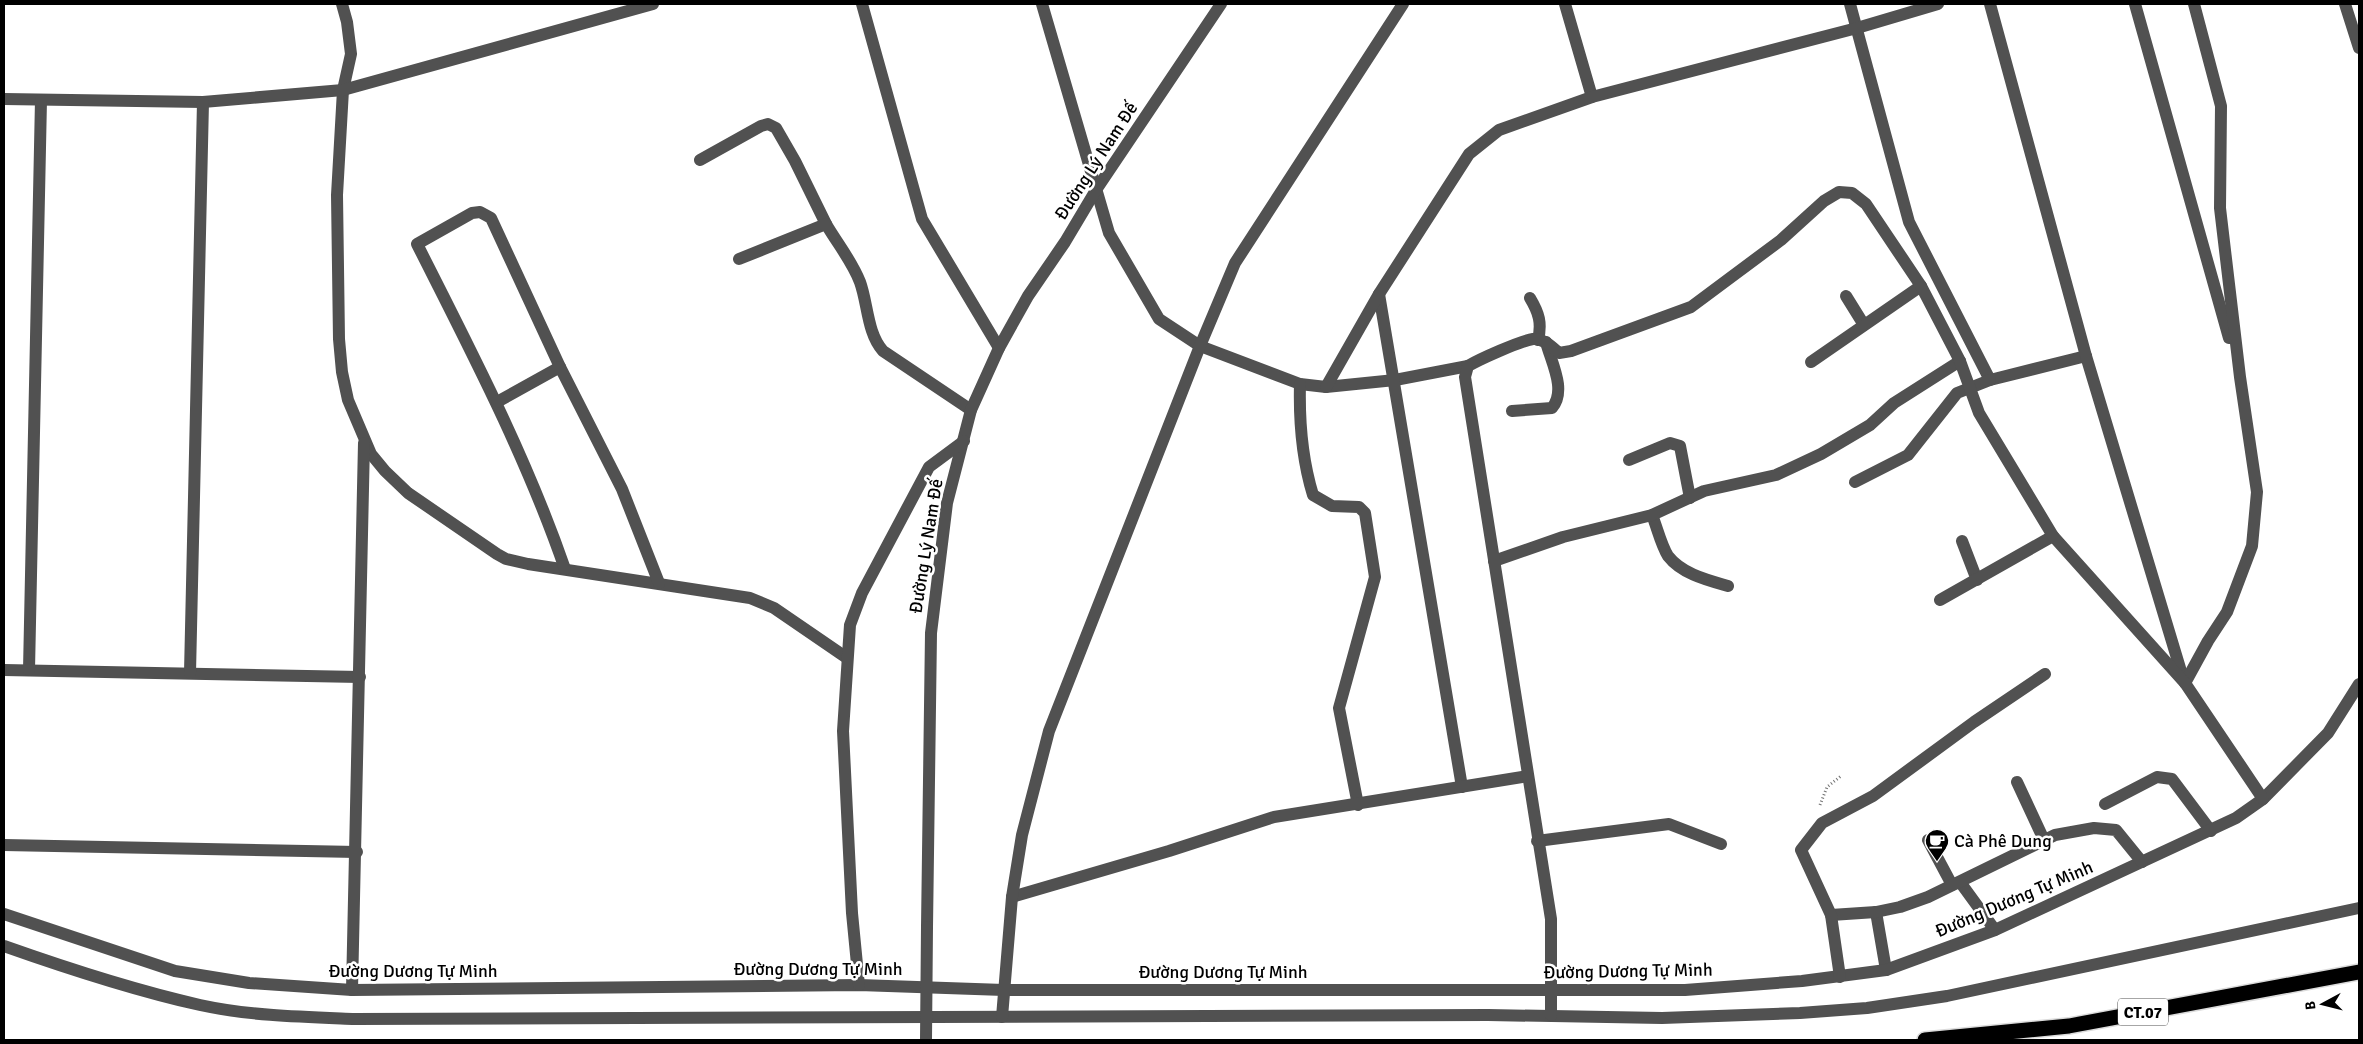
<svg xmlns="http://www.w3.org/2000/svg" width="2363" height="1044" font-family="Signika,sans-serif">
<style>
.lines{fill:none;stroke-linecap:round;stroke-linejoin:round}
.highway-casing{stroke:#dbdbdb;stroke-width:18}
.path{stroke:#737373;stroke-width:3;stroke-dasharray:1 2.5;stroke-linecap:butt}
.minor{stroke:#515151;stroke-width:12}
.highway{stroke:#000;stroke-width:15}
.minor-bridge{stroke:#515151;stroke-width:12}
.labels{text-anchor:middle;stroke-width:5;stroke-linejoin:round;paint-order:stroke}
.shield{fill:#fff;stroke:#4c4c4c;stroke-width:1}
.shield-label{font-size:16px;font-weight:bold;fill:#000}
.street-label{font-size:18px;fill:#000;stroke:#fff}
.poi-label{font-size:18px;fill:#000;stroke:#fff;text-anchor:start}
</style>
<rect width="100%" height="100%" fill="#fff"/>
<g class="lines">
<!-- highway casing -->
<g class="highway-casing">
<path id="highway" d="M1925,1040L2069,1026L2359,972"/>
</g>
<!-- path -->
<path class="path" d="M1820,805L1827,787L1841,776"/>
<!-- minor -->
<g class="minor">
<path d="M342,4L347,22L351,54L343,90L337,195L339,339L342,372L348,400L371,454L385,471L408,493L497,554L506,559L528,564L750,598L774,608L847,658"/>
<path d="M862,4L922,219L999,348"/>
<path d="M1042,4L1109,233L1159,319L1200,346L1300,384L1326,387L1395,380L1468,366"/>
<path d="M1565,4L1592,97"/>
<path d="M1850,4L1909,222L1990,380L2086,356"/>
<path d="M1990,4L2086,356L2183,678"/>
<path d="M2135,4L2229,338"/>
<path d="M2345,4L2359,48"/>
<path d="M4,99L203,102L343,90L653,4"/>
<path d="M700,160L761,126L768,124L776,128L795,161L826,224"/>
<path d="M739,259L826,224C837,243 852,261 860,282C868,304 867,333 883,351L971,410"/>
<path d="M1379,294L1462,787"/>
<path d="M1846,296L1864,325"/>
<path d="M1530,298C1539,313 1542,323 1538,340"/>
<path d="M1811,362L1921,286"/>
<path d="M560,367L491,218L480,212L472,213L417,244C471,351 526,456 565,569"/>
<path d="M1300,384C1299,422 1302,459 1313,495L1332,506L1359,507L1365,513L1375,577L1339,708L1358,805"/>
<path d="M1326,387L1379,294L1469,154L1499,130L1592,97L1857,28L1938,4"/>
<path d="M497,402L560,367L622,489L659,583"/>
<path d="M1512,411L1552,408C1567,390 1551,362 1546,342"/>
<path d="M1629,460L1670,443L1680,446L1690,498"/>
<path d="M1855,482L1908,455L1957,393L1990,380"/>
<path d="M1652,515C1657,527 1661,545 1668,556C1682,574 1707,580 1728,586"/>
<path d="M1962,541L1977,580"/>
<path d="M1494,561L1563,537L1652,515L1704,491L1776,475L1821,454L1870,425L1894,403L1960,361"/>
<path d="M1940,600L2053,536"/>
<path d="M4,670L360,677"/>
<path d="M29,670L41,100"/>
<path d="M190,673L203,102"/>
<path d="M2185,683L2208,641L2227,612L2252,546L2257,492L2240,377L2220,208L2221,106L2194,4"/>
<path d="M2017,782L2044,840"/>
<path d="M2105,804L2157,777L2172,779L2211,831"/>
<path d="M1928,840L1952,885"/>
<path d="M1537,841L1669,824L1721,844"/>
<path d="M4,845L357,852"/>
<path d="M1960,882L1995,930"/>
<path d="M1012,897L1169,851L1274,817L1528,776"/>
<path d="M1876,912L1886,970"/>
<path d="M4,914L175,971L249,983L352,990L859,985L1004,990H1685L1802,981L1886,970L1995,930L2236,818L2263,799L2328,733L2359,684"/>
<path d="M1831,915L1876,912L1900,907L1928,897L2055,835L2094,828L2116,830L2142,862"/>
<path d="M927,927L931,633L947,503L971,410L999,348L1028,296L1065,242L1096,190L1221,4"/>
<path d="M4,946C69,969 133,990 200,1005C251,1016 303,1017 355,1019L1488,1015L1662,1018L1800,1013L1867,1008L1947,996L2359,908"/>
<path d="M1840,977L1831,915L1801,850L1822,823L1873,796L1974,722L2045,674"/>
<path d="M859,985L852,913L843,731L850,625L862,593L929,467L964,441"/>
<path d="M352,990L364,443"/>
<path d="M1551,1015V919L1465,377L1468,366C1480,359 1520,341 1533,339C1543,338 1552,347 1559,353L1571,351L1691,307L1781,240L1824,201L1839,192L1852,193L1866,204L1921,286L1960,361L1979,413L2053,536L2185,683L2263,799"/>
<path d="M1002,1017L1012,897L1022,835L1049,731L1200,346L1235,263L1403,4"/>
</g>
<!-- highway -->
<use href="#highway" class="highway"/>
<!-- minor-bridge -->
<path class="minor-bridge" d="M926,1040L927,927"/>
</g>
<!-- icons -->
<defs>
<g id="cafe-pin" transform="scale(1.25)"><path d="M0 17L-7.5 6A9.5 9.5 0 1 1 7.5 6Z" fill="#000" stroke="#fff"/><path d="M-5.5-4.5H6V0H3Q3 3.5 0 3.5H-2.5Q-5.5 3.5-5.5 0ZM3-3.2v2h1.7v-2ZM-6 4.5H4V6H-6Z" fill="#fff"/></g>
</defs>
<g fill-rule="evenodd">
<use href="#cafe-pin" x="1937" y="841"/>
</g>
<g class="labels">
<!-- shield labels -->
<rect class="shield" x="2118" y="998.5" width="50" height="27" rx="4"/>
<g class="shield-label">
<text x="2143" y="1018">CT.07</text>
</g>
<!-- street labels -->
<g class="street-label">
<text transform="translate(1096 161) rotate(-57)" y="6">Đường Lý Nam Đế</text>
<text transform="translate(926 546) rotate(-81)" y="6">Đường Lý Nam Đế</text>
<text transform="translate(2014 899) rotate(-23)" y="6">Đường Dương Tự Minh</text>
<text x="818" y="975">Đường Dương Tự Minh</text>
<text x="413" y="977">Đường Dương Tự Minh</text>
<text transform="translate(1628 971) rotate(-1)" y="6">Đường Dương Tự Minh</text>
<text x="1223" y="978">Đường Dương Tự Minh</text>
</g>
<!-- poi labels -->
<g class="poi-label">
<text x="1954" y="847">Cà Phê Dung</text>
</g>
</g>
<!-- border -->
<rect width="2363" height="1044" fill="none" stroke="#000000" stroke-width="10"/>
<!-- north arrow -->
<g transform="translate(2323 1004) rotate(263)" stroke="#ffffff" stroke-width="4" paint-order="stroke">
<path d="M0-4L9 19L0 12L-9 19Z" fill="#000000"/>
<text y="-8" font-size="14" font-weight="bold" text-anchor="middle" fill="#000000">B</text>
</g>
</svg>
